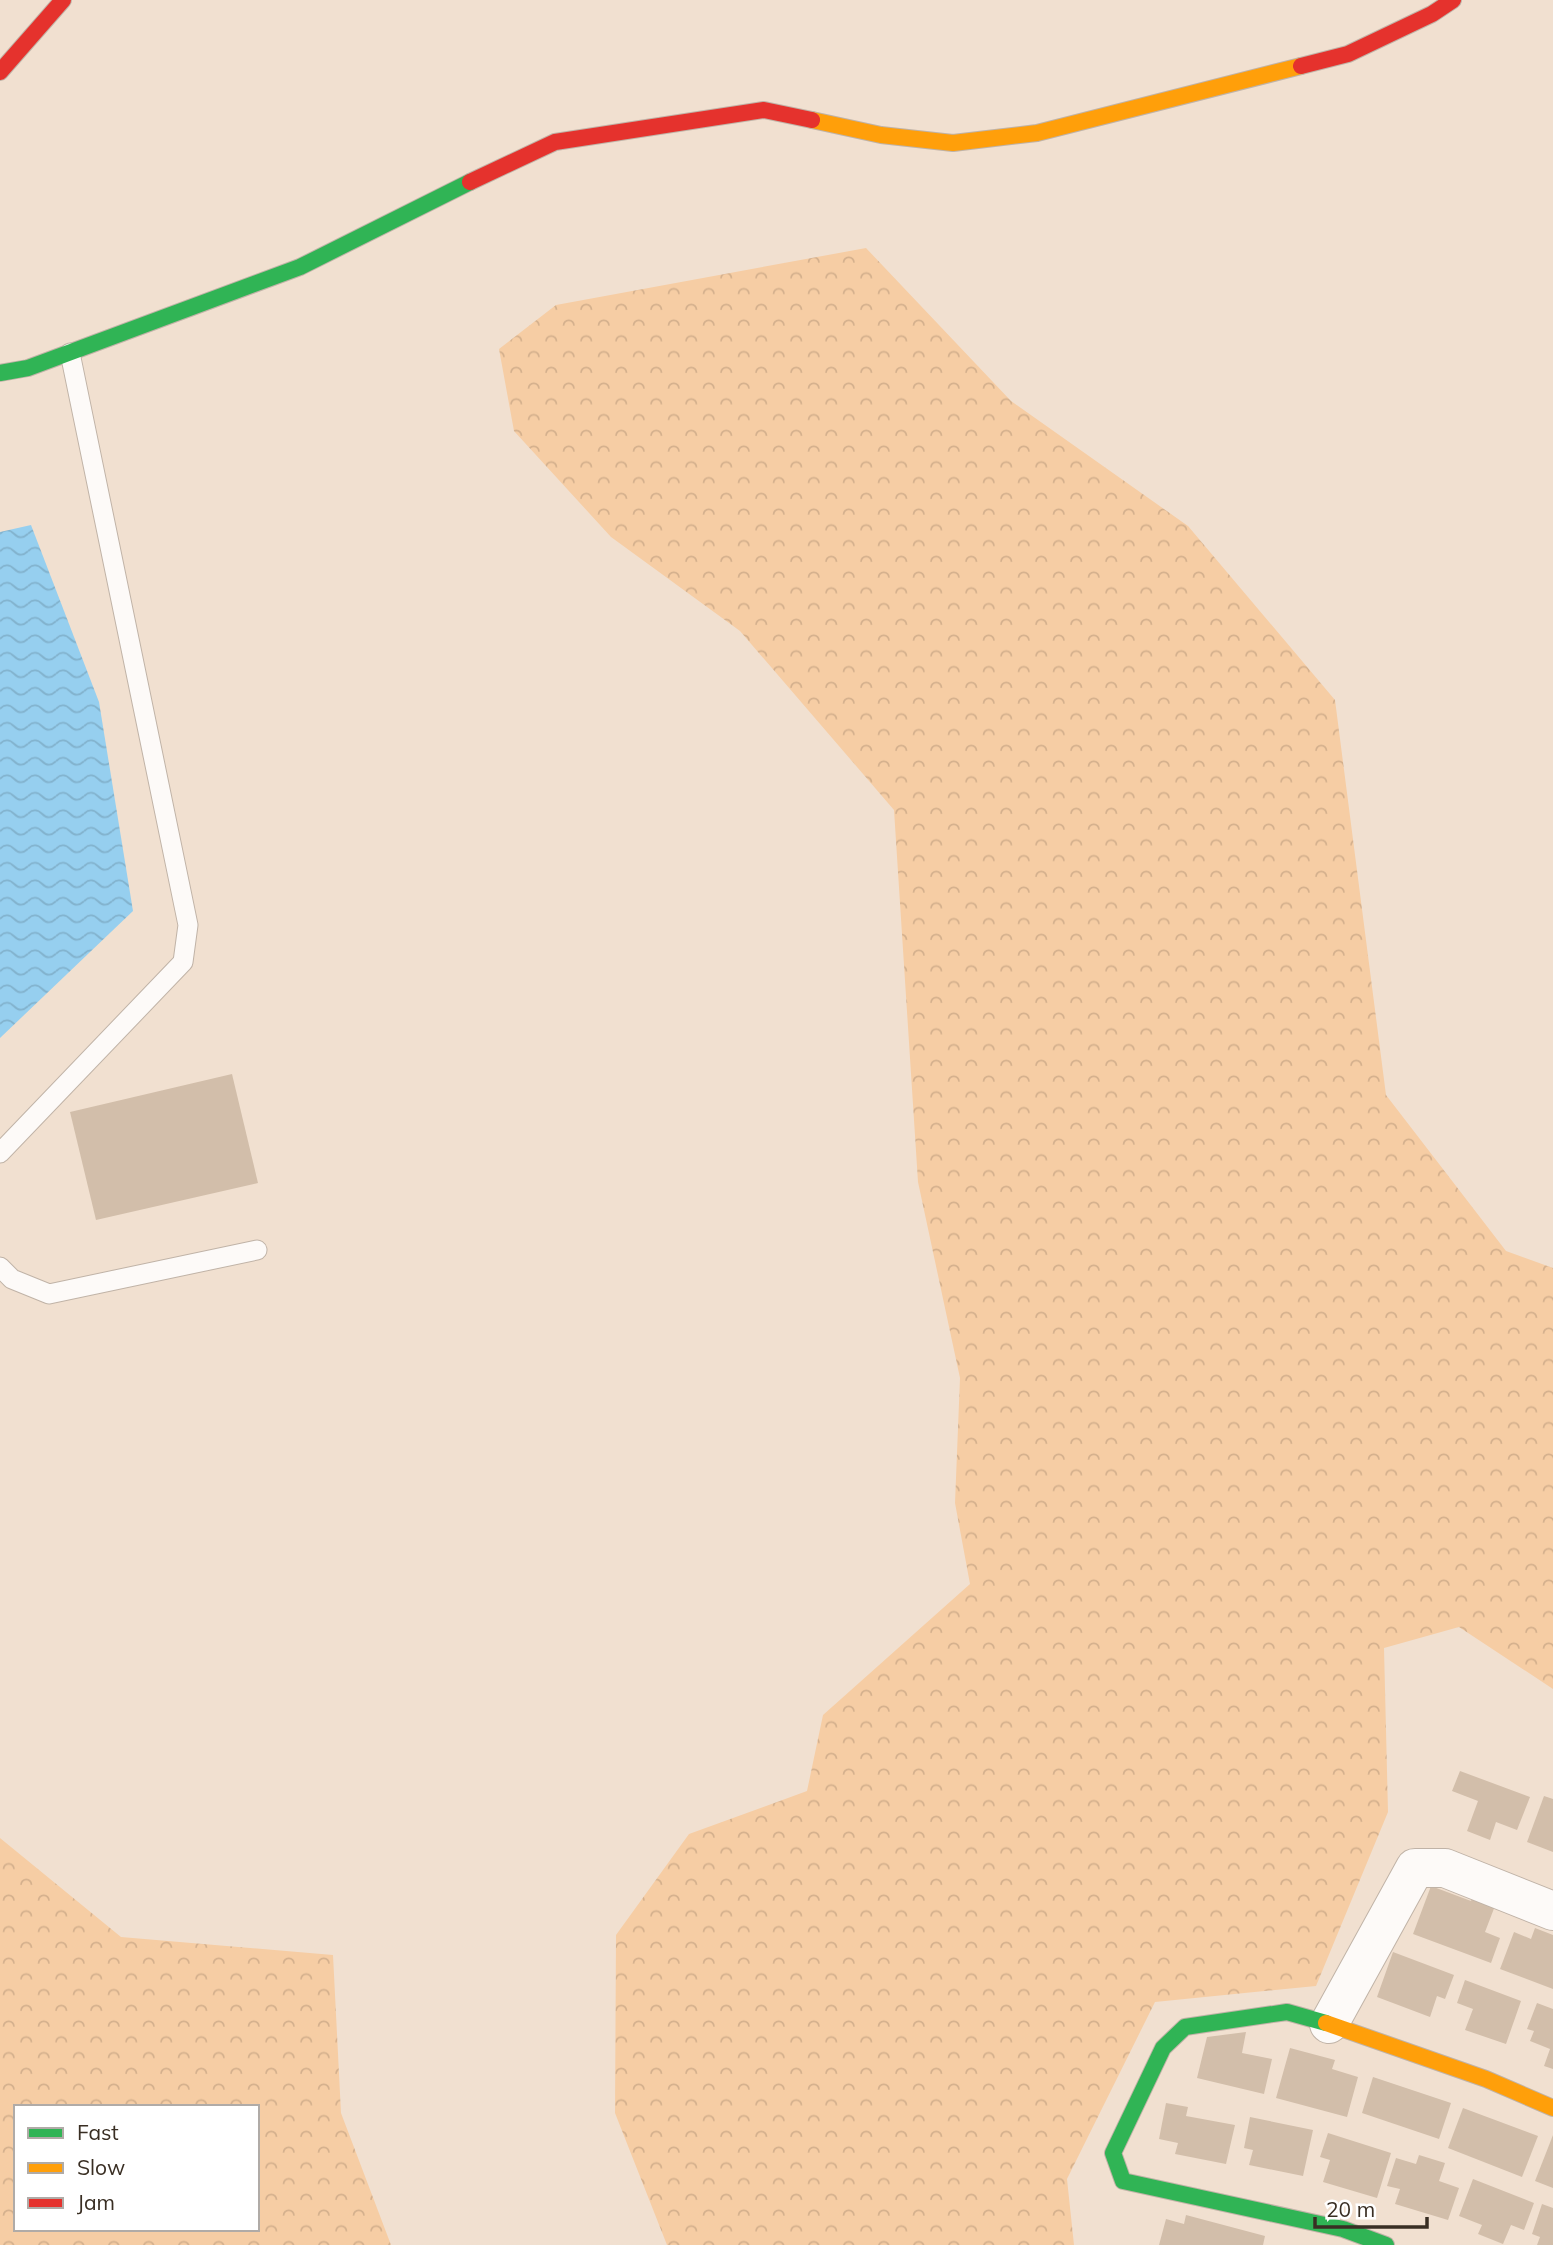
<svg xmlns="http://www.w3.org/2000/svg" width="1553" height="2245" font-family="Mulish,sans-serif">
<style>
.forest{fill:url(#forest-crowns);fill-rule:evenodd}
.water{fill:url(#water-waves)}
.building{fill:#d2beaa}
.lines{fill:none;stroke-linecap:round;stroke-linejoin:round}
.lane-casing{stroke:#c0b3a7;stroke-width:21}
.street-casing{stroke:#c0b3a7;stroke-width:40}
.fast-casing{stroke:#c0b3a7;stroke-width:18}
.slow-casing{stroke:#c0b3a7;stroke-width:18}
.jam-casing{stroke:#c0b3a7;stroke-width:18}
.lane{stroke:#fdfaf8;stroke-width:19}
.street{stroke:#fdfaf8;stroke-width:38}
.fast{stroke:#30b455;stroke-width:16}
.slow{stroke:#ff9f0a;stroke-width:16}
.jam{stroke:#e5322d;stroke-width:16}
</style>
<defs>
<pattern id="forest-crowns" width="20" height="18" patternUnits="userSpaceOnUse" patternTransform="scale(1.75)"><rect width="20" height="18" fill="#f6cda4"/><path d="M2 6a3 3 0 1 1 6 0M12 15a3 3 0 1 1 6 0" fill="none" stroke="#d4b08d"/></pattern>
<pattern id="water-waves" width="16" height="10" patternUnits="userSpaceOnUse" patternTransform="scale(1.75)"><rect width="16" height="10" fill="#96cfef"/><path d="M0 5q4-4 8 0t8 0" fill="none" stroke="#82b2cd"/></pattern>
</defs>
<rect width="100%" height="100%" fill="#f1e0d0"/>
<!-- forest -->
<g class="forest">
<path d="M866,248L1011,401L1188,526L1335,700L1386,1095L1506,1251L1553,1268V1689L1459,1627L1384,1648L1388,1812L1316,1986L1155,2002L1067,2179L1074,2245H667L615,2113L616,1935L689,1834L807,1791L823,1715L970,1584L955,1503L960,1378L918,1182L894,810L740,631L611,537L514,431L499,349L556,305Z"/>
<path d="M0,1838L121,1937L333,1955L341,2113L391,2245H0ZM16,2107H257V2229H16Z"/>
</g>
<!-- water -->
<path class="water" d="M31,525L99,702L133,911L0,1038V532Z"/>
<!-- building -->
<g class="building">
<path d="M232,1074L258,1183L96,1220L70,1112Z"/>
<path d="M1460,1771L1530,1797L1517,1830L1496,1822L1490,1840L1467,1831L1478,1801L1452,1791Z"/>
<path d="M1544,1796L1553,1799V1852L1527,1842Z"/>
<path d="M1431,1886L1471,1901L1475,1889L1498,1898L1485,1932L1500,1938L1491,1963L1413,1934Z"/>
<path d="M1535,1928L1553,1935V1989L1500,1969L1514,1932L1531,1939Z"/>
<path d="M1393,1952L1454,1975L1445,1999L1437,1996L1430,2017L1377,1997Z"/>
<path d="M1465,1980L1521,2001L1506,2044L1465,2030L1473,2009L1457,2003Z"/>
<path d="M1537,2003L1553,2009V2069L1544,2066L1550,2049L1530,2041L1534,2031L1527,2029Z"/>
<path d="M1246,2032L1242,2053L1272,2059L1264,2094L1197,2078L1207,2037Z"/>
<path d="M1290,2048L1335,2060L1332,2069L1358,2077L1347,2117L1276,2098Z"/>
<path d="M1373,2077L1451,2103L1439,2139L1362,2113Z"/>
<path d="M1166,2103L1188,2107L1186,2116L1235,2125L1226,2164L1175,2154L1178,2143L1159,2139Z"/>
<path d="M1463,2108L1538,2136L1522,2177L1448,2148Z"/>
<path d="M1250,2117L1313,2130L1303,2176L1249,2165L1253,2150L1244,2148Z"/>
<path d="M1328,2133L1391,2153L1377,2198L1323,2182L1330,2160L1320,2157Z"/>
<path d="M1553,2135V2188L1535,2181Z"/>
<path d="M1419,2155L1445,2163L1439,2181L1459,2188L1448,2220L1395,2204L1400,2189L1387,2186L1396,2158L1416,2164Z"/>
<path d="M1473,2179L1534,2203L1524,2230L1511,2225L1503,2244L1478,2234L1482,2225L1459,2216Z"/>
<path d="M1542,2204L1553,2208V2245H1537L1540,2237L1532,2234Z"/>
<path d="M1186,2215L1265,2236L1263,2245H1159L1166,2219L1184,2224Z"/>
</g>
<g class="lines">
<!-- lane casing -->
<g class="lane-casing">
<g id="lane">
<path d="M0,1153L183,962L188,925L70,353"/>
<path d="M0,1267L12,1279L49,1294L257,1250"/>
</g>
</g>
<!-- street casing -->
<g class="street-casing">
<path id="street" d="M1329,2024L1415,1868H1445L1553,1911"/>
</g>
<!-- fast casing -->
<g class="fast-casing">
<g id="fast">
<path d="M0,373L28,368L300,267L470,182"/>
<path d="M1326,2023L1287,2012L1185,2027L1163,2048L1113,2153L1123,2181L1343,2229L1386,2245"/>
</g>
</g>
<!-- slow casing -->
<g class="slow-casing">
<g id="slow">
<path d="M812,120L881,135L953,143L1037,133L1301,66"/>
<path d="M1326,2023L1486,2079L1553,2108"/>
</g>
</g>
<!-- jam casing -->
<g class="jam-casing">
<g id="jam">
<path d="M1301,66L1348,54L1432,14L1453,0"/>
<path d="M0,72L63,0"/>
<path d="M470,182L555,142L764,110L812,120"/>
</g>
</g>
<!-- lane -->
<use href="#lane" class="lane"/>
<!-- street -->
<use href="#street" class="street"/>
<!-- fast -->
<use href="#fast" class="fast"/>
<!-- slow -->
<use href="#slow" class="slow"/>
<!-- jam -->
<use href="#jam" class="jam"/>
</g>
<!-- legend -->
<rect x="14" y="2105" width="245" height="126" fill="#ffffff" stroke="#b0aba7" stroke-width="2"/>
<rect x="28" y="2128" width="35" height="10" fill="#30b455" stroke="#b0aba7" stroke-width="2"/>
<text x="77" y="2140" font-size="21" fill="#392e23">Fast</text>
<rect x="28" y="2163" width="35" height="10" fill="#ff9f0a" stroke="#b0aba7" stroke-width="2"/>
<text x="77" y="2175" font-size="21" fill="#392e23">Slow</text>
<rect x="28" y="2198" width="35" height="10" fill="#e5322d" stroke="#b0aba7" stroke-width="2"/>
<text x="77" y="2210" font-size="21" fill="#392e23">Jam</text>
<!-- scale -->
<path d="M1315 2217v10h112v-10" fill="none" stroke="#392e23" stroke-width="3.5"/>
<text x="1326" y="2217" font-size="21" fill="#392e23" stroke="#ffffff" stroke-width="5" paint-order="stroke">20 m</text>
</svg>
